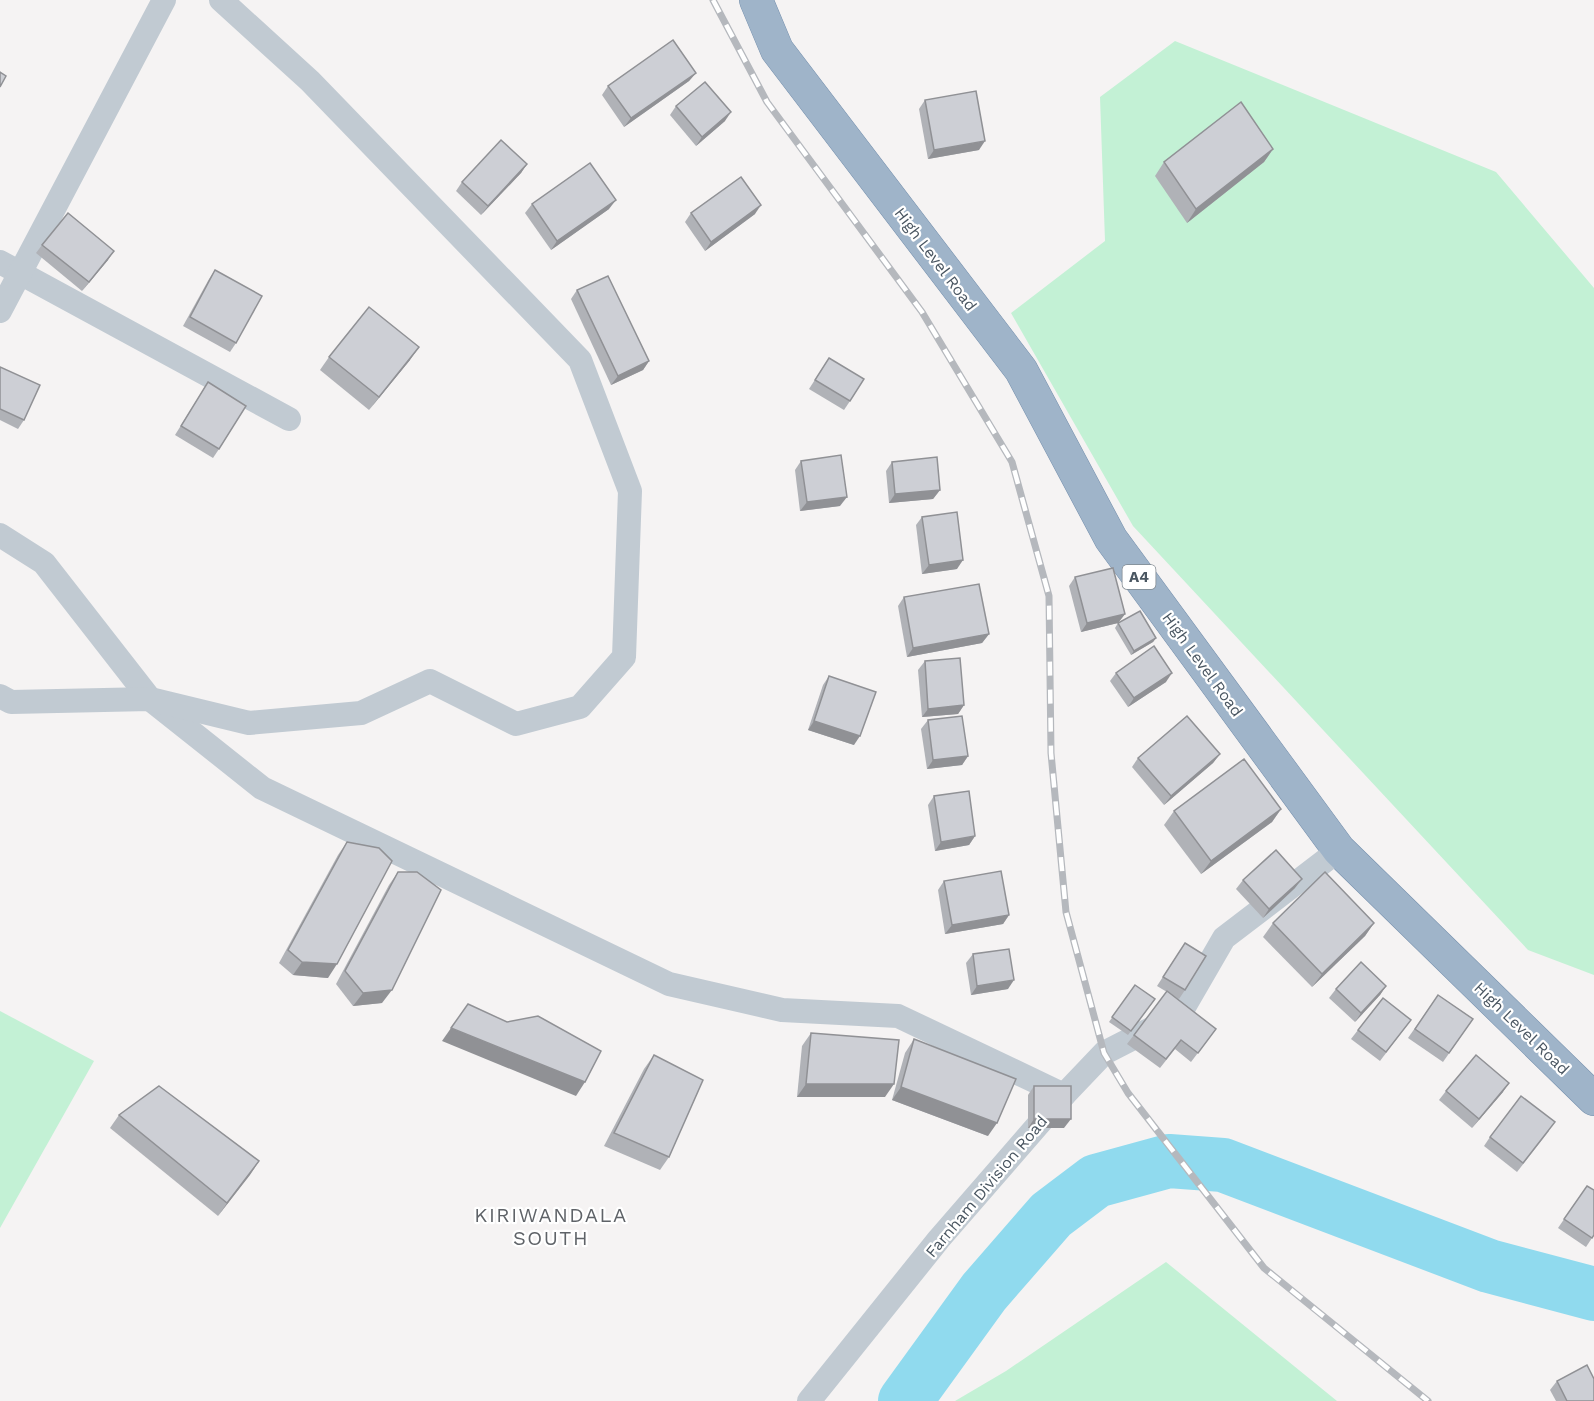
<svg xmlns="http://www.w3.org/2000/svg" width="1594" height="1401" font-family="'Work Sans',sans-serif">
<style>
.green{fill:#c3f1d5}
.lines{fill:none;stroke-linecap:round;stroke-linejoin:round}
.river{stroke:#90daee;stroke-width:54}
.trunk-casing{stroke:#7690ad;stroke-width:34}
.minor{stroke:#c1cad2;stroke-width:24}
.trunk{stroke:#9fb4c9;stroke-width:33}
.rail-casing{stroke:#b5b8bd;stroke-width:7}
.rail{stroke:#fff;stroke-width:4.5;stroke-dasharray:14;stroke-linecap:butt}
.wall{fill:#b0b2b7}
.shaded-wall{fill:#909195}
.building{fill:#cdcfd5;stroke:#909195;stroke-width:1.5}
.labels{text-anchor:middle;stroke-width:4.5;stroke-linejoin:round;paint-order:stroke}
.shield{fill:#fff;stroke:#808990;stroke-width:1.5}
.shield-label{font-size:15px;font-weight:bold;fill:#4a5661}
.street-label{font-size:16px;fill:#4a5661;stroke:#fff}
.quarter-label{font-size:20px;letter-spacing:1.5px;fill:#5f6368;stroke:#fff}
</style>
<rect width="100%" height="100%" fill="#f5f3f3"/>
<!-- green -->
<g class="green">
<path d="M1175,41L1496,172L1594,288V975L1528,950L1133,526L1011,313L1105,241L1100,97Z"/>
<path d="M0,1011L94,1061L0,1228Z"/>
<path d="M1166,1262L1337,1401H955L1006,1371Z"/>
</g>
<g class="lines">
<!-- river -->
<path class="river" d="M905,1401L984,1292L1051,1215L1096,1181L1169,1161L1223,1165L1489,1266L1594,1294"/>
<!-- trunk casing -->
<g class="trunk-casing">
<path id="trunk" d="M756,0L777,50L1021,370L1111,539L1339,850L1594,1099"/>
</g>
<!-- minor -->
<g class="minor">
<path d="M0,262L289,419"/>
<path d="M0,311L164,0"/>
<path d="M0,535L44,563L150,699L262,788L669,984L782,1010L898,1016L1064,1095"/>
<path d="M0,696L11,702L150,699L249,723L361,713L430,681L516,724L580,707L624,657L630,491L580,360L310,81L221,0"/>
<path d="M809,1401L939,1239L1064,1095L1104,1053L1180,1014L1224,938L1339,850"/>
</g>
<!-- trunk -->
<use href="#trunk" class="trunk"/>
<!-- rail casing -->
<g class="rail-casing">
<path id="rail" d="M713,0L767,102L922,312L1012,462L1049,596L1051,753L1066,912L1104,1053L1128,1093L1264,1268L1428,1401"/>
</g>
<!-- rail -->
<use href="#rail" class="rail"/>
</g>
<!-- wall -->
<g class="wall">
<path d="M696,73L689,81L624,127L602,95L608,86Z"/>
<path d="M925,100L979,150L928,159L919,109Z"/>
<path d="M676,106L725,121L696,146L670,115Z"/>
<path d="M1273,149L1264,162L1187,223L1155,176L1164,162Z"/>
<path d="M527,164L521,173L481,215L456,191L462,182Z"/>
<path d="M532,204L609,209L551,250L525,213Z"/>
<path d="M691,213L755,214L705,251L685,222Z"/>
<path d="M42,245L108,260L82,291L36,253Z"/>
<path d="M215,270L236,343L230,352L183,326L209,279Z"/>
<path d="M577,290L649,361L643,370L611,385L571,299Z"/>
<path d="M329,357L410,360L369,410L320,370Z"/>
<path d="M829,358L850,401L844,410L809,389Z"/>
<path d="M0,367L24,420L18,429L0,420Z"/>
<path d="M208,382L219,449L213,458L175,435Z"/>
<path d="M801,461L840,506L800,511L795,470Z"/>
<path d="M892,462L940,490L933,499L889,503L886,471Z"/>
<path d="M922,517L957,569L922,574L916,525Z"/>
<path d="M1075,577L1125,614L1118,623L1081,632L1069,586Z"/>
<path d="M904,597L989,634L982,643L907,657L898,606Z"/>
<path d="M1118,623L1156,638L1153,642L1131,655L1115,628Z"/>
<path d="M925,661L964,705L958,714L922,717L918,670Z"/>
<path d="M1116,673L1166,682L1128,707L1110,681Z"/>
<path d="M829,676L854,745L808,730L823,685Z"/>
<path d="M928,720L968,756L962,765L927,769L921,729Z"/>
<path d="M1220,754L1213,763L1164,805L1132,767L1138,758Z"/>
<path d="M934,796L975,836L969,845L935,851L928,805Z"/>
<path d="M1281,809L1272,822L1201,874L1164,825L1174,811Z"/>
<path d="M347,842L328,978L293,975L279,963L338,855Z"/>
<path d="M398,872L382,1003L353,1006L336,984L389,885Z"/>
<path d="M1243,880L1295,888L1263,918L1236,889Z"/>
<path d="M944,881L1009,915L1003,924L945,934L938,890Z"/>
<path d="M1273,923H1374L1365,936L1312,987L1263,937Z"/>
<path d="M1185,943V990L1179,999L1175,997L1216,1029L1191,1062L1175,1049L1160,1068L1127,1044L1167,992L1157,986Z"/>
<path d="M973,954L1008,989L971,995L966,963Z"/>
<path d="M1135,985L1155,999L1128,1035L1109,1022Z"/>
<path d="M1386,986L1380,995L1355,1022L1329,998L1336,989Z"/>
<path d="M1438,995L1473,1019L1443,1062L1408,1038Z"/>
<path d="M1411,1020L1380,1061L1351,1039L1358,1030Z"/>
<path d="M811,1033L885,1097H797L802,1046Z"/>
<path d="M914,1039L988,1136L892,1100L905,1053Z"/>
<path d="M654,1055L669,1157L660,1170L604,1146L644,1069Z"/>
<path d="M1034,1086L1064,1128H1028V1095Z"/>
<path d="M1446,1091L1503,1092L1472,1128L1439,1100Z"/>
<path d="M119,1115L259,1161L218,1216L110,1128Z"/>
<path d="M1549,1131L1517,1172L1484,1146L1490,1137Z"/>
<path d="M1587,1186L1592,1238L1586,1247L1558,1228Z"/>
<path d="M1557,1381L1594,1401H1556L1550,1390Z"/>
</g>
<!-- shaded-wall -->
<g class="shaded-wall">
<path d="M696,73L689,81L624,127L631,118Z"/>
<path d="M731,112L725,121L696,146L702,137Z"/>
<path d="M985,141L979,150L928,159L934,150Z"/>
<path d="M1273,149L1264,162L1187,223L1196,209Z"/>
<path d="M527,164L521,173L481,215L488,206Z"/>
<path d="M616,200L609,209L551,250L557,241Z"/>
<path d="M761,205L755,214L705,251L711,242Z"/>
<path d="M114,251L108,260L82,291L89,282Z"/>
<path d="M419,347L410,360L369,410L379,397Z"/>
<path d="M649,361L643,370L611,385L618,376Z"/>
<path d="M940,490L933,499L889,503L895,494Z"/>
<path d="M847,497L840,506L800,511L807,502Z"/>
<path d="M963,560L957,569L922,574L929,565Z"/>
<path d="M1125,614L1118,623L1081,632L1087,623Z"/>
<path d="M989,634L982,643L907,657L913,648Z"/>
<path d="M1156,638L1153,642L1131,655L1134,651Z"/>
<path d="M1172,673L1166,682L1128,707L1134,698Z"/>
<path d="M964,705L958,714L922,717L928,709Z"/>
<path d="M814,721L860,736L854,745L808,730Z"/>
<path d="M1220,754L1213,763L1164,805L1171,796Z"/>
<path d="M968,756L962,765L927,769L933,760Z"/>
<path d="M1281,809L1272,822L1201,874L1211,861Z"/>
<path d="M975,836L969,845L935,851L941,842Z"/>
<path d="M1302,879L1295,888L1263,918L1269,909Z"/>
<path d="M1009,915L1003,924L945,934L952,925Z"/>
<path d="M1374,923L1365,936L1312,987L1322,974Z"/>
<path d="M302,962L337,964L328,978L293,975Z"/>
<path d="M1014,980L1008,989L971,995L977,986Z"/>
<path d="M1386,986L1380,995L1355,1022L1361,1013Z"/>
<path d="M392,990L382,1003L353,1006L363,993Z"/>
<path d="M451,1028L585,1082L576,1096L442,1041Z"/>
<path d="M1509,1083L1503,1092L1472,1128L1479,1119Z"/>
<path d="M806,1084H894L885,1097H797Z"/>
<path d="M901,1087L997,1123L988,1136L892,1100Z"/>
<path d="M1034,1119H1071L1064,1128H1028Z"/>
<path d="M259,1161L250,1175L218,1216L227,1203Z"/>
</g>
<!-- building -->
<g class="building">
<path d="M673,40L696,73L631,118L608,86Z"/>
<path d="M0,72L6,76L0,87Z"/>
<path d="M705,82L731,112L702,137L676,106Z"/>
<path d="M976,91L985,141L934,150L925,100Z"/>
<path d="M1241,102L1273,149L1196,209L1164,162Z"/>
<path d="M501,140L527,164L488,206L462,182Z"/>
<path d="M590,163L616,200L557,241L532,204Z"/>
<path d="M741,177L761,205L711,242L691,213Z"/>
<path d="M68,213L114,251L89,282L42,245Z"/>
<path d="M215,270L262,296L236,343L190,317Z"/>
<path d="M608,276L649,361L618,376L577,290Z"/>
<path d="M369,307L419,347L379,397L329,357Z"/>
<path d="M829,358L864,379L850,401L815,380Z"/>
<path d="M0,367L40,385L24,420L0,409Z"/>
<path d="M208,382L246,406L219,449L181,426Z"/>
<path d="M841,455L847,497L807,502L801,461Z"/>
<path d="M937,457L940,490L895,494L892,462Z"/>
<path d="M957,512L963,560L929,565L922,517Z"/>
<path d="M1113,568L1125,614L1087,623L1075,577Z"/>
<path d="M979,584L989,634L913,648L904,597Z"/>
<path d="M1140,611L1156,638L1134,651L1118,623Z"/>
<path d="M1154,646L1172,673L1134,698L1116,673Z"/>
<path d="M960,658L964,705L928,709L925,661Z"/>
<path d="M829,676L876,692L860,736L814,721Z"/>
<path d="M962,716L968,756L933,760L928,720Z"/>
<path d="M1187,716L1220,754L1171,796L1138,758Z"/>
<path d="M1244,759L1281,809L1211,861L1174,811Z"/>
<path d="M969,791L975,836L941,842L934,796Z"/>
<path d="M347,842L379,848L392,861L337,964L302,962L288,950Z"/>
<path d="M1276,850L1302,879L1269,909L1243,880Z"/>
<path d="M1001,871L1009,915L952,925L944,881Z"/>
<path d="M398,872H417L441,890L392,990L363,993L345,971Z"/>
<path d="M1325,872L1374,923L1322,974L1273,923Z"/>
<path d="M1185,943L1206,956L1185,990L1163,977Z"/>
<path d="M1009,949L1014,980L977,986L973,954Z"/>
<path d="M1361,962L1386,986L1361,1013L1336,989Z"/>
<path d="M1135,985L1155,999L1131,1031L1112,1017Z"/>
<path d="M1167,991L1216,1029L1198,1053L1181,1040L1166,1059L1134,1035Z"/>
<path d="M1438,995L1473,1019L1449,1053L1415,1029Z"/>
<path d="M1383,998L1411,1020L1386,1052L1358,1030Z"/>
<path d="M468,1004L507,1022L538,1016L601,1051L585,1082L451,1028Z"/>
<path d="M811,1033L899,1040L894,1084H806Z"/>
<path d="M914,1039L1016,1079L997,1123L901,1087Z"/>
<path d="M654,1055L703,1080L669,1157L614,1133Z"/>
<path d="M1476,1055L1509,1083L1479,1119L1446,1091Z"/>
<path d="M159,1086L259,1161L227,1203L119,1115Z"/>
<rect x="1034" y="1086" width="37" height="33"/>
<path d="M1521,1096L1555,1122L1523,1163L1490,1137Z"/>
<path d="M1587,1186L1594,1190V1235L1592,1238L1564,1219Z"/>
<path d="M1587,1365L1594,1379V1401H1567L1557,1381Z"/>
</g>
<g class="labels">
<!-- shield labels -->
<rect class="shield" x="1122.5" y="565" width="33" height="24" rx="4.5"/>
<g class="shield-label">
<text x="1139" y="582">A4</text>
</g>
<!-- street labels -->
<g class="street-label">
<text transform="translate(936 259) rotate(53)" y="6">High Level Road</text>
<text transform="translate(1203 664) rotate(54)" y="6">High Level Road</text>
<text transform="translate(1522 1028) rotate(44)" y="6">High Level Road</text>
<text transform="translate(986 1186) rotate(-50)" y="6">Farnham Division Road</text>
</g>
<!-- quarter labels -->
<g class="quarter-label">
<text x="551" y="1222">KIRIWANDALA<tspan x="551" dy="23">SOUTH</tspan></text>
</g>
</g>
</svg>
